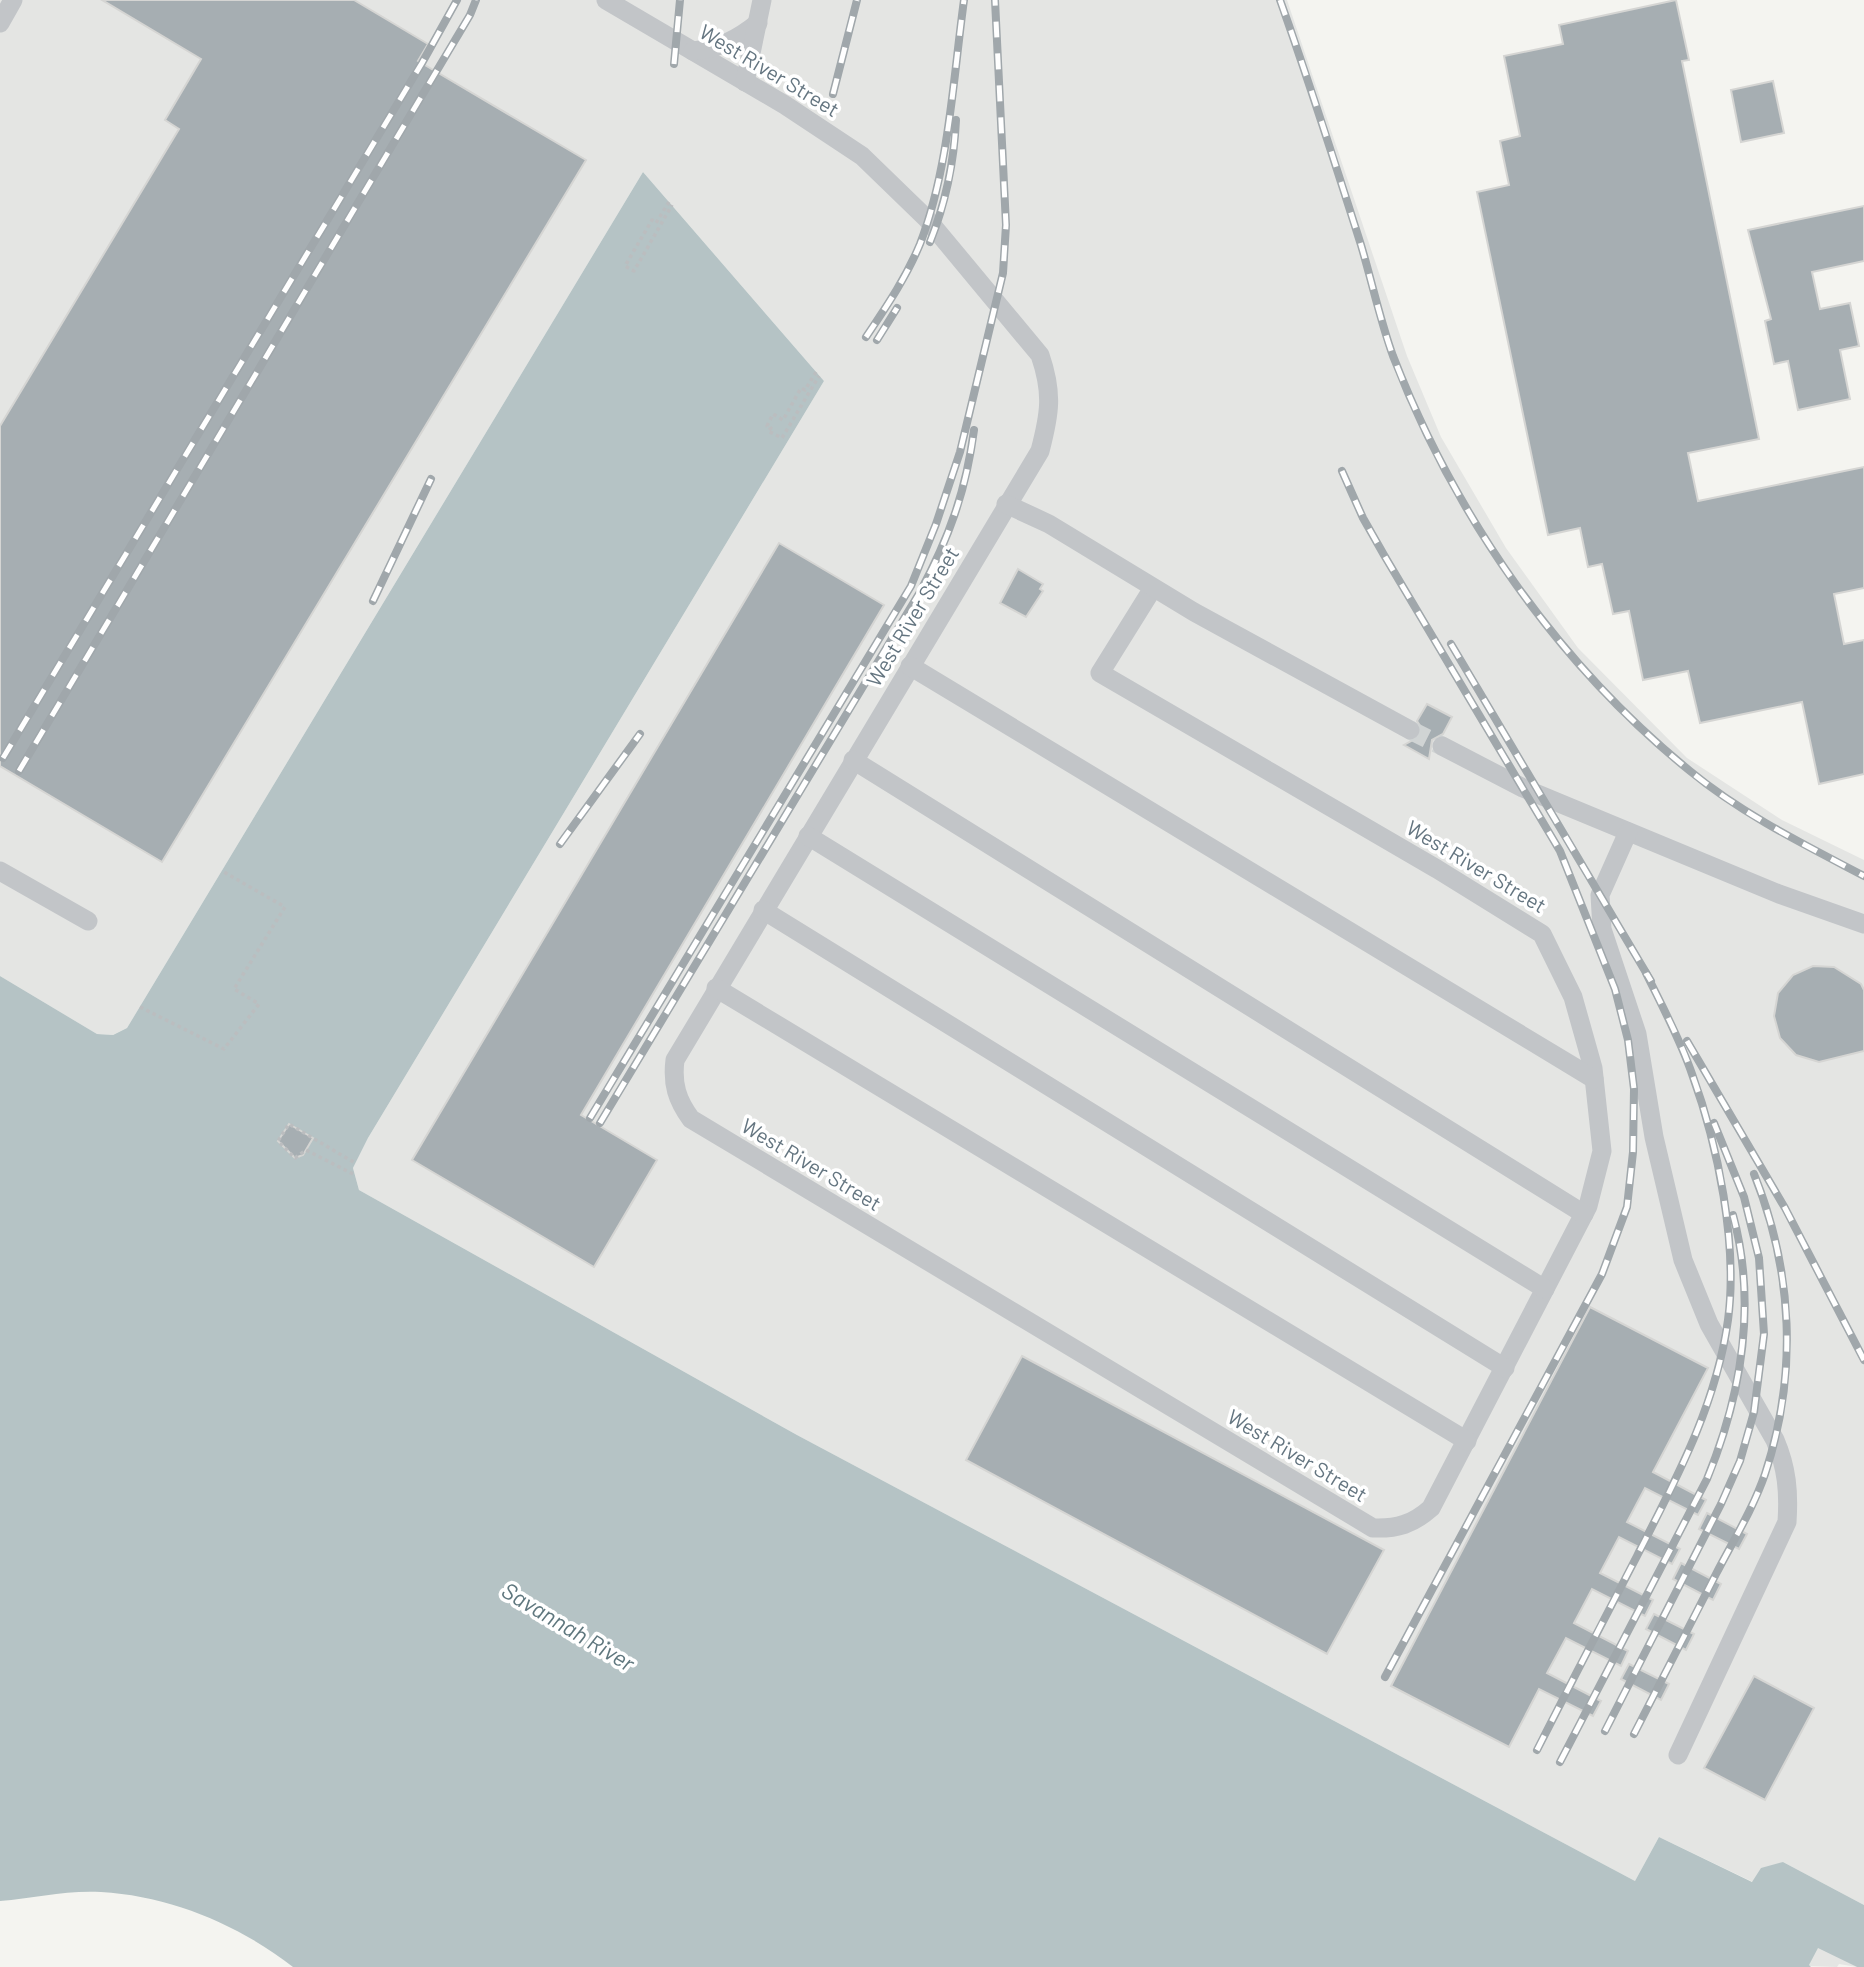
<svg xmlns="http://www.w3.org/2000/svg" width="1864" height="1967" font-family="Barlow,sans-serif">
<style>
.built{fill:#e4e5e3}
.water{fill:#b5c3c5}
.building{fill:#a6aeb2;stroke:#d5d5d3;stroke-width:2}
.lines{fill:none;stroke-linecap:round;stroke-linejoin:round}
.minor-tunnel{stroke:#d0d4d4;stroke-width:19;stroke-dasharray:19 10;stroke-linecap:butt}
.path{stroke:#bbbdbf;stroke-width:3.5;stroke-dasharray:3.5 3.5;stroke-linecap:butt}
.minor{stroke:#c2c5c8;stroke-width:19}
.rail-casing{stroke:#a0a7ab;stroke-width:8}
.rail{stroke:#fff;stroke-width:5;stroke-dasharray:16;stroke-linecap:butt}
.labels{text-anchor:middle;stroke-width:7;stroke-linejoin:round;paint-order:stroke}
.street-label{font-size:21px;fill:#647580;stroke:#fff}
.water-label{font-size:23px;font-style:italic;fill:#5f777e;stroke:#fff}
</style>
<rect width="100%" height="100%" fill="#f4f4f0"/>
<!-- built -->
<g class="built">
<path d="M0,0H1287L1407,356L1441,437L1506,548L1578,648L1687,758L1782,820L1864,860V1905L1783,1862L1753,1882L1659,1837L1635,1881L797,1435L359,1190L353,1168L368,1138L824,381L643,172L127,1028L113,1035L97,1034L0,976Z"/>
<path d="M1818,1947L1857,1967L1839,1964L1837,1967L1808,1966Z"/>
</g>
<!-- water -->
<path class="water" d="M643,172L824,381L368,1138L353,1168L359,1190L797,1435L1635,1881L1659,1837L1752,1882L1761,1868L1783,1862L1864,1905V1967H1857L1818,1948L1809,1965L1811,1967H293C239,1925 171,1896 101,1892C67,1890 34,1898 0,1901V976L97,1034L113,1035L127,1028Z"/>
<!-- building -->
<g class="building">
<path d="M102,0H354L428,44L418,61L586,160L162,862L0,766V426L179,129L165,120L201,59Z"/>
<path d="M1676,0L1689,60L1682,61L1759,439L1688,453L1698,501L1864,467V588L1834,594L1844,644L1864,640V774L1819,784L1802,702L1700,723L1688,671L1643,680L1629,611L1613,614L1602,564L1588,567L1580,528L1548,535L1477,192L1509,185L1500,141L1520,136L1504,56L1563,44L1559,25Z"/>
<path d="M1773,81L1784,133L1741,142L1731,90Z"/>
<path d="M1864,206V261L1812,272L1820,309L1850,303L1859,346L1840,350L1850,399L1798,410L1788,361L1774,364L1765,321L1771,319L1748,230Z"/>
<path d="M779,543L884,605L581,1115L657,1160L594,1267L412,1160Z"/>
<path d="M1018,569L1043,584L1040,589L1043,591L1026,617L1000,603Z"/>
<path d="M1427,704L1452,717L1443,734L1432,740L1429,759L1404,745L1420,736L1422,729L1417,721Z"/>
<path d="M1813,966L1834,967L1861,984L1864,990V1051L1819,1062L1796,1055L1780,1038L1774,1016L1778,993L1793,975Z"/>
<path d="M289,1124L313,1138L303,1155L295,1158L278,1141Z"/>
<path d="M1590,1307L1708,1368L1653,1472L1706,1500L1698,1515L1645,1488L1627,1522L1680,1549L1672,1564L1619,1537L1600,1573L1653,1600L1645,1616L1592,1589L1574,1623L1628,1651L1621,1666L1566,1638L1547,1673L1601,1701L1593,1716L1539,1689L1509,1747L1391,1686Z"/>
<path d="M1022,1356L1384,1550L1327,1654L966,1460Z"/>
<path d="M1707,1513L1747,1534L1739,1549L1699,1529Z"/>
<path d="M1681,1563L1721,1584L1713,1600L1673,1579Z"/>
<path d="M1654,1614L1694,1634L1686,1650L1646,1629Z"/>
<path d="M1629,1664L1669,1684L1661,1700L1621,1679Z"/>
<path d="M1754,1676L1814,1708L1765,1800L1704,1768Z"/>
</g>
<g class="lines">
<!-- minor-tunnel -->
<path class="minor-tunnel" d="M1410,730L1442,746"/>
<!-- path -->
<g class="path">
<path d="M669,202L656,223L652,220L625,266L634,271L672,205"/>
<path d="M816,372L805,390L801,388L783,420L773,414L767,426L771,428L768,431L782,438L819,376"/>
<path d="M140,1007L224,1049L259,1004L234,989L285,907L222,871"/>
<path d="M353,1174L306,1150L295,1158L278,1141L289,1124L355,1163"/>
</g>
<!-- minor -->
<g class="minor">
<path d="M606,0L785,105L862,156L927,219L1040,355C1053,393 1050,413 1040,451L675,1060C672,1084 677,1100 691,1119L1373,1528C1397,1529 1413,1524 1431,1508L1588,1206L1602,1151L1593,1068L1573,997L1542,934L1437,869L1100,673L1153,588"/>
<path d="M0,23L13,0"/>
<path d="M693,51C720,48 737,40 758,23"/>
<path d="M745,82L762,0"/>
<path d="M1006,504L1049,524L1194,612L1410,730"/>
<path d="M910,666L1594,1079"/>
<path d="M1442,746L1523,788L1779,894L1864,924"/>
<path d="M853,760L1584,1214"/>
<path d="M1628,832L1600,895L1602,929L1637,1034L1654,1137L1683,1260L1709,1324L1775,1440C1787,1468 1789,1492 1787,1522L1678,1755"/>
<path d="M808,836L1545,1289"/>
<path d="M0,871L88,921"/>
<path d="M763,910L1505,1368"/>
<path d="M716,988L1467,1441"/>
</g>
<!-- rail casing -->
<g class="rail-casing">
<g id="rail">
<path d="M1280,0C1309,81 1335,163 1361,245C1372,282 1380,320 1393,356C1455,516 1557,663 1690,771C1742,814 1805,845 1864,876"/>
<path d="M674,64L680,0"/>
<path d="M833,94L857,0"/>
<path d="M930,242C946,202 954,163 956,120"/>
<path d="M866,337C886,307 906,278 920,244C949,168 953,80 964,0"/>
<path d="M877,340L897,308"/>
<path d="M1342,471L1363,518L1384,555L1560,851L1615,989L1628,1040L1634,1089L1633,1152L1627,1207L1602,1274L1385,1677"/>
<path d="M373,601L431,479"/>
<path d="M1451,644L1651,981"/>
<path d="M3,758L422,63L457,0"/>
<path d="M19,771L470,15L476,0"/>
<path d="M560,844L640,734"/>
<path d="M1687,1041L1785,1208L1864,1360"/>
<path d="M590,1118L911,586L936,524L960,452L1003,273L1006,225L995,0"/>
<path d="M600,1123L920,592C949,538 966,491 974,430"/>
<path d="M1605,1731L1721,1504L1740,1461L1754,1412L1764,1334L1759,1258L1744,1197L1714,1123"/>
<path d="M1634,1734C1661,1681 1689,1627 1716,1574C1733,1541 1753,1509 1765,1474C1798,1374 1793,1271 1754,1174"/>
<path d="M1537,1750C1570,1685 1603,1621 1637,1556C1676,1479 1716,1406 1728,1320C1738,1245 1718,1145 1692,1074C1680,1039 1662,1006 1646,973"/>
<path d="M1560,1762L1707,1479C1741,1396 1757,1304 1733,1215"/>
</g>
</g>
<!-- rail -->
<use href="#rail" class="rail"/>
</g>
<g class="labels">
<!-- street labels -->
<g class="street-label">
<text transform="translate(769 71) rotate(31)" y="7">West River Street</text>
<text transform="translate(913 617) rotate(-59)" y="7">West River Street</text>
<text transform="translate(1476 867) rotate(31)" y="7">West River Street</text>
<text transform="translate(811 1165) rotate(31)" y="7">West River Street</text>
<text transform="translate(1297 1456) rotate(31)" y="7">West River Street</text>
</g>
<!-- water labels -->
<g class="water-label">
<text transform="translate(568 1627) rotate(31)" y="8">Savannah River</text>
</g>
</g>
</svg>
